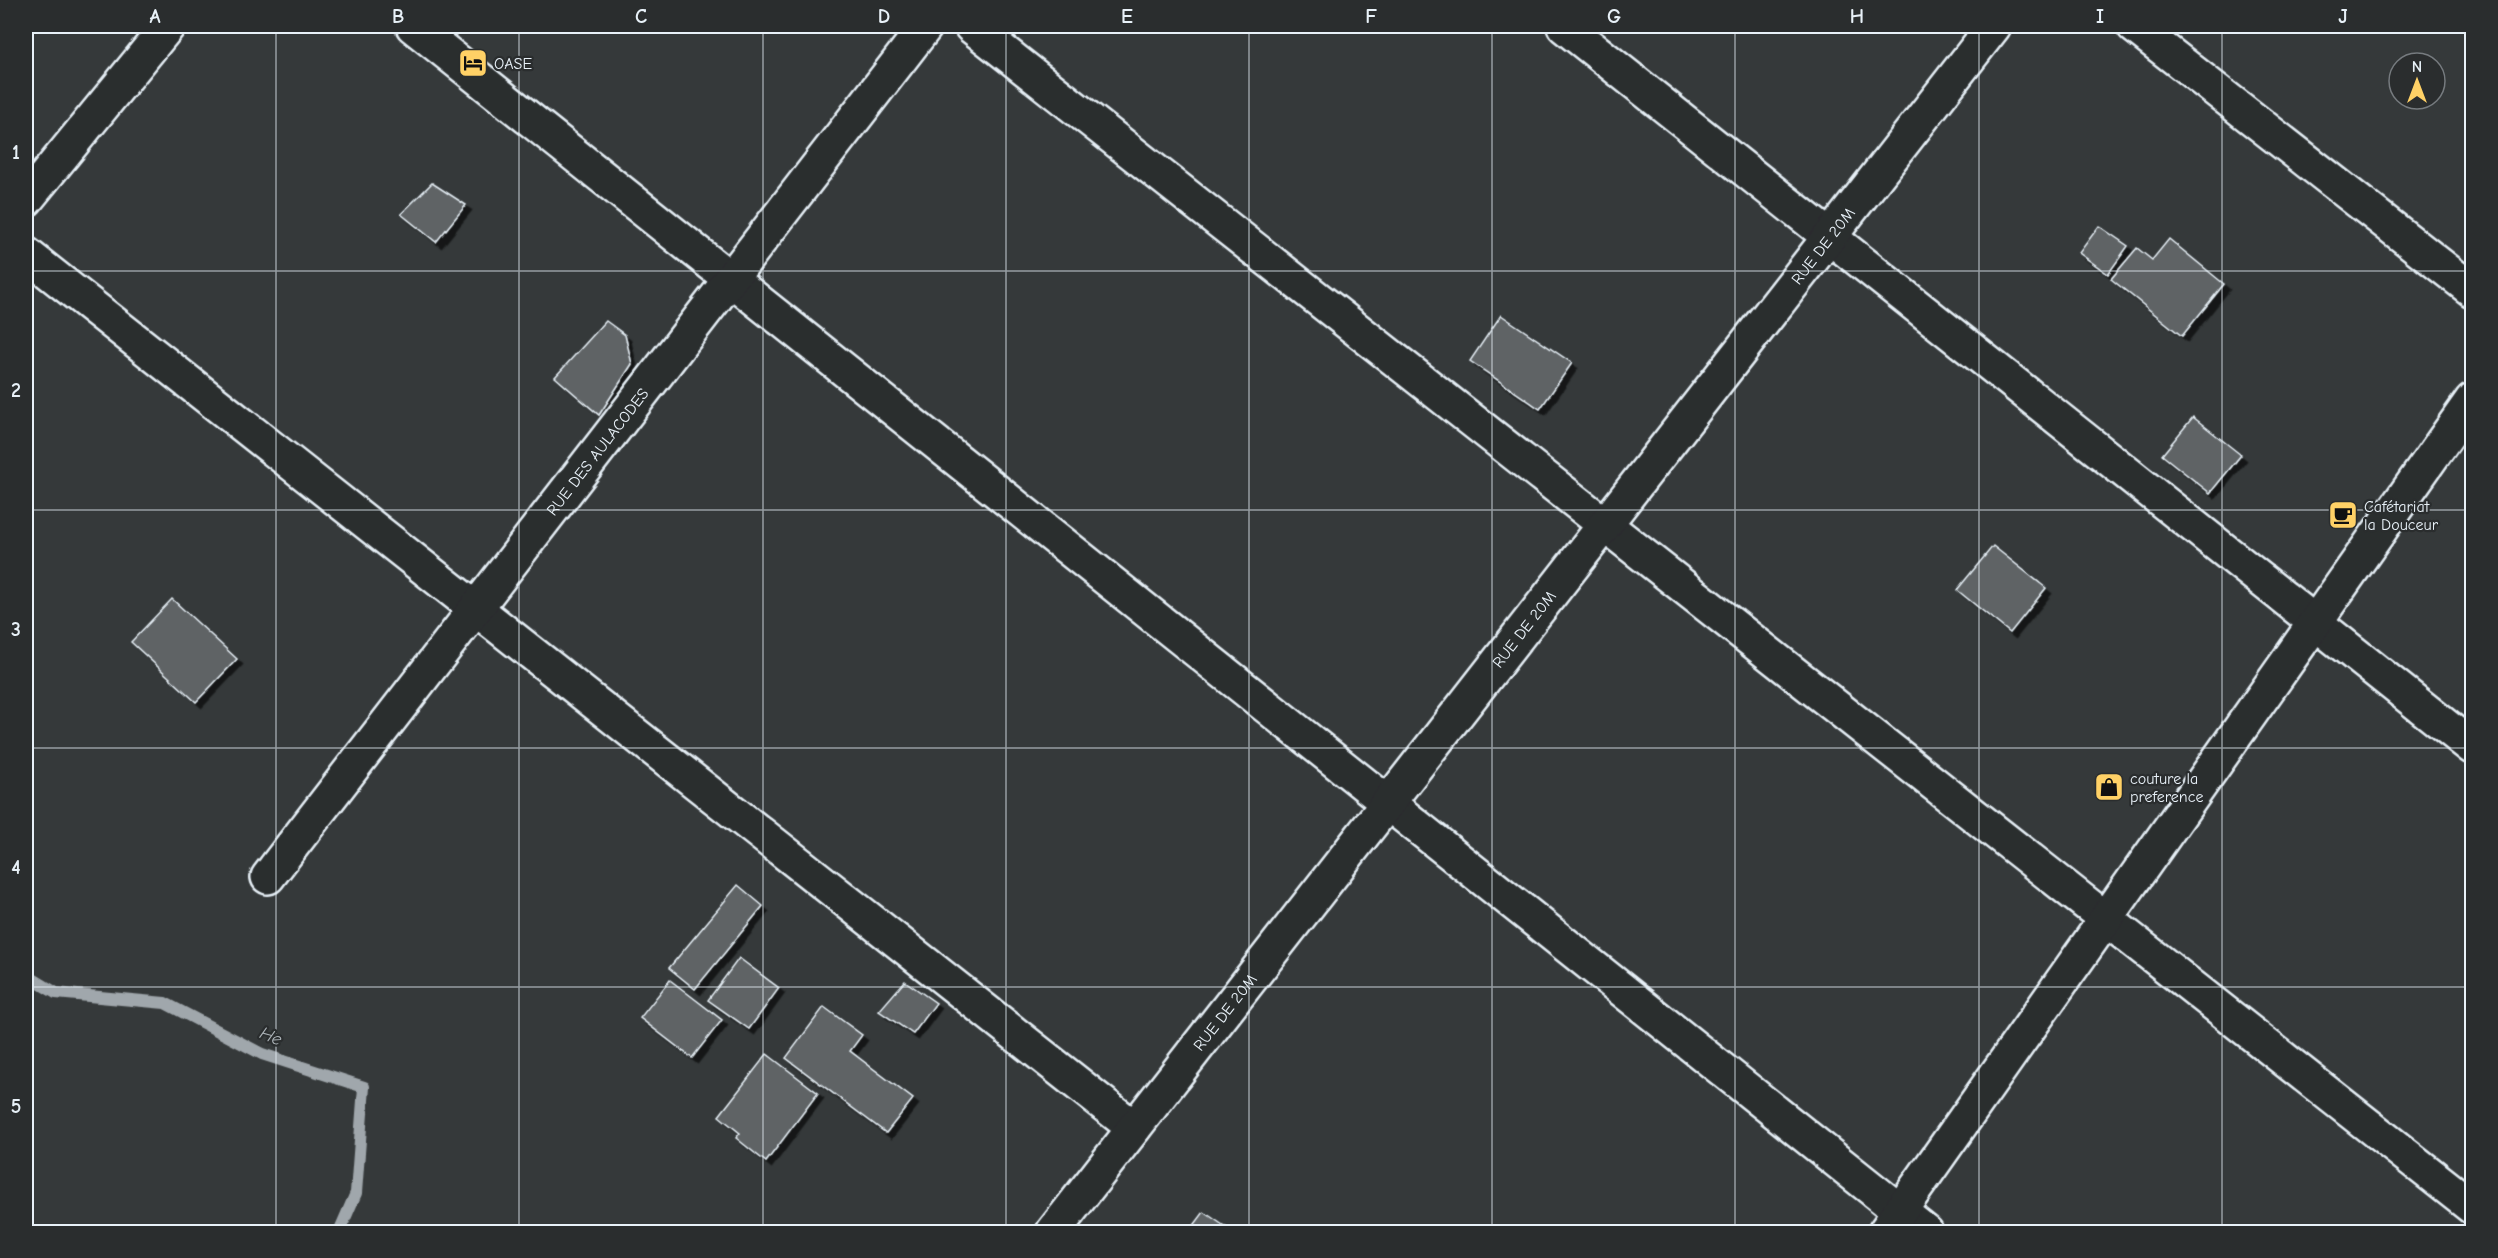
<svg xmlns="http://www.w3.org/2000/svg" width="2498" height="1258" font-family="'Comic Neue',sans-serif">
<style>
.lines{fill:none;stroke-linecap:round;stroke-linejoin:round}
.stream{stroke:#a0a7ac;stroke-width:12}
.building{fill:#5f6365;stroke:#e8f1f8;stroke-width:1.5;filter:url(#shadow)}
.minor-casing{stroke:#e8f1f8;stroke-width:38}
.tertiary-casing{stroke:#e8f1f8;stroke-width:38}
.minor{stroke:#2a2d2e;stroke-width:33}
.tertiary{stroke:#2a2d2e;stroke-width:33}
.grid{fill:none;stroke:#e8f1f8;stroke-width:1.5;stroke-opacity:0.55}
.labels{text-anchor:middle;stroke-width:4.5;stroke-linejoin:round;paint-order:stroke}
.poi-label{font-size:16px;fill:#e8f1f8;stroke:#2a2d2e;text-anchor:start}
.street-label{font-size:16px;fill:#e8f1f8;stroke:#2a2d2e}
.water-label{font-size:18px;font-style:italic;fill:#acb3b8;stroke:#2a2d2e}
.neatline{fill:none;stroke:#e8f1f8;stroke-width:2}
.grid-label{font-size:20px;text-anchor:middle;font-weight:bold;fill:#e8f1f8}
</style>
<defs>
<filter id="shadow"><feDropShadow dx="5.5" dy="5.5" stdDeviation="0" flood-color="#0009"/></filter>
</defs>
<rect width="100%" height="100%" fill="#35393a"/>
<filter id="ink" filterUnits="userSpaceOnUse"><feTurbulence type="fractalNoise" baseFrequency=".0167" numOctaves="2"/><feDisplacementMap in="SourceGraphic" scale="12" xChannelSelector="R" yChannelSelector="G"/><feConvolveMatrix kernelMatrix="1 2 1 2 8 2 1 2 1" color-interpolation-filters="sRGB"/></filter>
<g filter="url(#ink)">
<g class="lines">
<!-- stream -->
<path class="stream" d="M26,975L56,993L165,1003L262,1054L364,1087L356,1193L339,1232"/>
</g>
<!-- building -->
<g class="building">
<path d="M432,183L466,205L436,242L401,214Z"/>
<path d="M2099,226L2128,246L2108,274L2079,253Z"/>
<path d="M2169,239L2224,284L2182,336L2111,279L2137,248L2152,260Z"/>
<path d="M1501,315L1572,363L1540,409L1470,361Z"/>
<path d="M606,321L625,335L632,364L599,415L555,377Z"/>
<path d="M2193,417L2241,455L2210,493L2162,455Z"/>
<path d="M1993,546L2046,588L2010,633L1957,590Z"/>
<path d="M172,599L237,659L196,702L131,642Z"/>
<path d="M738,885L763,906L695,989L669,968Z"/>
<path d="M739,958L779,988L749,1029L708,1000Z"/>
<path d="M670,980L722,1020L692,1058L640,1018Z"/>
<path d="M905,981L936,1003L913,1034L879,1011Z"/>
<path d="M824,1007L862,1035L850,1051L913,1099L886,1133L786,1058Z"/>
<path d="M767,1054L818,1093L766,1162L736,1138L740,1133L719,1116Z"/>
<path d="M1204,1212L1233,1232H1189Z"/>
</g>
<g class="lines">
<!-- minor casing -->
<g class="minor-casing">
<g id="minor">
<path d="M413,26L1926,1232"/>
<path d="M971,26L2472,1207"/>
<path d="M1564,26L2472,747"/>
<path d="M2134,26L2472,290"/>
<path d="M26,200L168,26"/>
<path d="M26,254L1134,1128"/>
<path id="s1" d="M268,877L926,26"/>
<path d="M1885,1232L2472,400"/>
</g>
</g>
<!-- tertiary casing -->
<g class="tertiary-casing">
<g id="tertiary">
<path id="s2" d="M1053,1232L1994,26"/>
</g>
</g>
<!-- minor -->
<use href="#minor" class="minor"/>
<!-- tertiary -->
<use href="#tertiary" class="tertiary"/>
</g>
</g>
<!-- grid -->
<path class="grid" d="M276,26V1232M519,26V1232M763,26V1232M1006,26V1232M1249,26V1232M1492,26V1232M1735,26V1232M1979,26V1232M2222,26V1232M26,271H2472M26,510H2472M26,748H2472M26,987H2472"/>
<!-- icons -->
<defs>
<g id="hotel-square" transform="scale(1.5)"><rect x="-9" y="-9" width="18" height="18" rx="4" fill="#ffd166" stroke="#2a2d2e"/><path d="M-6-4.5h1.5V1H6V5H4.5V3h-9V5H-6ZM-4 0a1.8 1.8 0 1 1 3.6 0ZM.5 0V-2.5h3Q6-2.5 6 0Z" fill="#111"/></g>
<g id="cafe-square" transform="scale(1.5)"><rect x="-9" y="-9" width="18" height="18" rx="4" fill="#ffd166" stroke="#2a2d2e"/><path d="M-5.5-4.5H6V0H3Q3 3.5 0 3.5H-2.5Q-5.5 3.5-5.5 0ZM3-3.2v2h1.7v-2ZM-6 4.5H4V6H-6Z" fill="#111"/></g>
<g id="shop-square" transform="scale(1.5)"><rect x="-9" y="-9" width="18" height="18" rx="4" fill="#ffd166" stroke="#2a2d2e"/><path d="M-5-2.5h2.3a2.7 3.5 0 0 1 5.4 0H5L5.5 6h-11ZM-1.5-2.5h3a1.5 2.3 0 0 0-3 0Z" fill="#111"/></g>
</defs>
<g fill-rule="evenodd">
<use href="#hotel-square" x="473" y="63"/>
<use href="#cafe-square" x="2343" y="515"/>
<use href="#shop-square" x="2109" y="787"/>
</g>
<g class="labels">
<!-- poi labels -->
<g class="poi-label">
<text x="494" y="69">OASE</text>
<text x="2364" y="512">Cafétariat<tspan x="2364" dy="18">la Douceur</tspan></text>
<text x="2130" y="784">couture la<tspan x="2130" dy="18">preference</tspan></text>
</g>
<!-- street labels -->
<g class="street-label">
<text dy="6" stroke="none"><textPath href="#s2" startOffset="1251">RUE DE 20M</textPath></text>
<text dy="6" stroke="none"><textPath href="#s1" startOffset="538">RUE DES AULACODES</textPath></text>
<text dy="6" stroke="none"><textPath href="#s2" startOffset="765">RUE DE 20M</textPath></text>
<text dy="6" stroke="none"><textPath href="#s2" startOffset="279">RUE DE 20M</textPath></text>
</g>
<!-- water labels -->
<g class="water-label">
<text transform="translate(271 1036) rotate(23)" y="6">He</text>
</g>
</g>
<!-- margin -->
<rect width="2498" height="1258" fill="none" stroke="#2a2d2e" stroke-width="66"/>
<!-- north arrow -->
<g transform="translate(2417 81)"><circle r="28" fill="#2a2d2e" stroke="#767b7f" stroke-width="1.5"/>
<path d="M0-4.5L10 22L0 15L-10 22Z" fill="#ffd166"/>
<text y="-9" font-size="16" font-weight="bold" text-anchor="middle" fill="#e8f1f8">N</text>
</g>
<rect x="33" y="33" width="2432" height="1192" class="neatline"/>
<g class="grid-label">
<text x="155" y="23">A</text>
<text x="398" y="23">B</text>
<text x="641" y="23">C</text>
<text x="884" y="23">D</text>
<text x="1127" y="23">E</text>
<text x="1371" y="23">F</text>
<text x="1614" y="23">G</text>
<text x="1857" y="23">H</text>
<text x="2100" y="23">I</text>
<text x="2343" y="23">J</text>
<text x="16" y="159">1</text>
<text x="16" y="397">2</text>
<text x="16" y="636">3</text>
<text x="16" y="874">4</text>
<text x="16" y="1113">5</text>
</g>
</svg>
